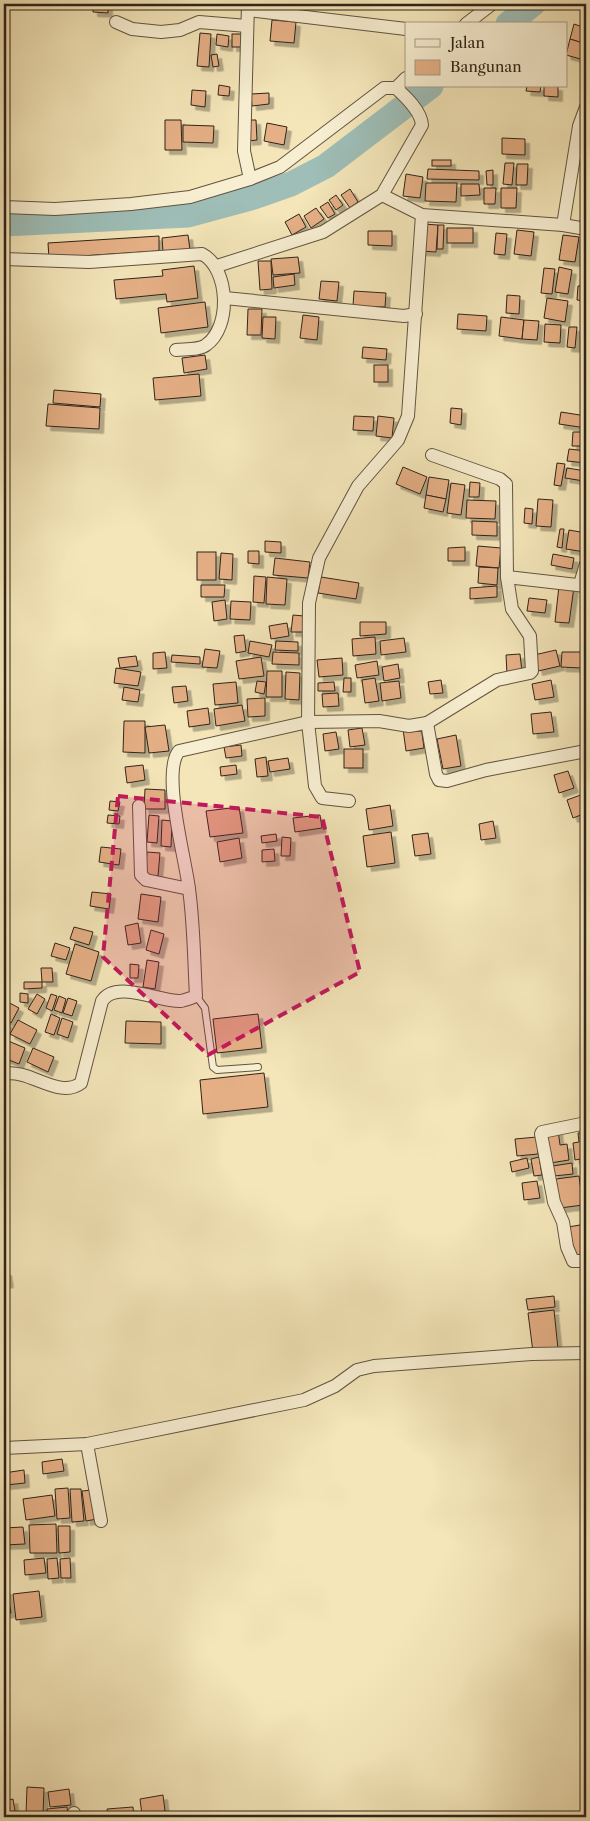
<svg xmlns="http://www.w3.org/2000/svg" width="590" height="1821" font-family="'Libre Caslon Text',serif">
<style>
.lines{fill:none;stroke-linecap:round;stroke-linejoin:round}
.river{stroke:#9ebeb7;stroke-width:25}
.building{fill:#e6b086;stroke:#2f2319;filter:url(#shadow)}
.lane-casing{stroke:#605441;stroke-width:8}
.street-casing{stroke:#605441;stroke-width:14}
.lane{stroke:#f8efd2;stroke-width:6}
.street{stroke:#f8efd2;stroke-width:12}
.marked{fill:#c2185b;fill-opacity:0.2;stroke:#c2185b;stroke-width:4;stroke-dasharray:10 6;stroke-linejoin:round}
</style>
<defs>
<filter id="shadow"><feDropShadow dx="4.5" dy="4.5" stdDeviation="0" flood-color="#0004"/></filter>
</defs>
<rect width="100%" height="100%" fill="#f4e6b9"/>
<filter id="stains"><feTurbulence type="fractalNoise" baseFrequency=".004" numOctaves="4"/><feColorMatrix values="0 0 0 0 .2 0 0 0 0 .09 0 0 0 0 .02 0 0 0 .5 -.17"/></filter>
<radialGradient id="worn" r=".72"><stop offset=".6" stop-color="#630" stop-opacity="0"/><stop offset="1" stop-color="#630" stop-opacity=".3"/></radialGradient>
<g class="lines">
<!-- river -->
<g class="river">
<path d="M508,24L533,4"/>
<path d="M4,224L188,215L254,197L291,184L326,166L431,86"/>
</g>
</g>
<!-- building -->
<g class="building">
<path d="M93,4H108V13L93,12Z"/>
<path d="M272,20L296,22L294,43L270,41Z"/>
<path d="M574,24L586,28V44L570,39Z"/>
<path d="M200,33L211,34L209,67L197,66Z"/>
<path d="M217,34L229,36L228,47L216,45Z"/>
<rect x="232" y="34" width="11" height="13"/>
<path d="M570,39L586,44L584,60L566,55Z"/>
<path d="M217,54L219,66L213,67L211,55Z"/>
<path d="M219,85L230,87L229,96L218,95Z"/>
<path d="M527,86H541L540,92L526,91Z"/>
<path d="M544,86H558V97L544,96Z"/>
<path d="M192,90L206,91L205,107L191,105Z"/>
<path d="M269,93V104L252,106L251,94Z"/>
<path d="M165,120H181L182,150H165Z"/>
<path d="M246,120H256L257,140L248,141Z"/>
<path d="M267,123L287,127L284,145L264,141Z"/>
<path d="M183,125L214,126L213,143L183,142Z"/>
<path d="M586,131V148H584Z"/>
<path d="M502,138L525,139V155L502,154Z"/>
<rect x="432" y="160" width="19" height="6"/>
<path d="M505,163H514L512,185L503,184Z"/>
<path d="M517,164H528L527,185H516Z"/>
<path d="M428,169L479,171V180L427,179Z"/>
<path d="M493,170V185H487L486,171Z"/>
<path d="M406,174L423,177L420,198L403,196Z"/>
<path d="M426,183H457L456,202L425,201Z"/>
<path d="M461,184H479L480,195L461,196Z"/>
<path d="M484,188H496L495,204H484Z"/>
<path d="M501,188H517L516,208H501Z"/>
<path d="M350,189L358,202L350,208L341,195Z"/>
<path d="M336,195L343,205L336,210L329,200Z"/>
<path d="M328,202L335,214L328,218L320,207Z"/>
<path d="M316,208L324,219L311,228L304,216Z"/>
<path d="M299,214L306,227L292,235L285,222Z"/>
<path d="M423,224L438,225L436,252L421,251Z"/>
<path d="M438,225H444L443,249H437Z"/>
<rect x="447" y="228" width="26" height="15"/>
<path d="M517,230L534,232L531,256L514,254Z"/>
<path d="M368,231H392V246L368,245Z"/>
<path d="M496,233L507,234L505,255L494,254Z"/>
<path d="M188,235L190,250L163,252L162,238Z"/>
<path d="M563,235L579,237L575,262L559,260Z"/>
<path d="M159,236V251L49,258L48,243Z"/>
<path d="M298,257L300,273L273,275L271,259Z"/>
<path d="M258,261H271L272,289L260,290Z"/>
<path d="M194,266L198,298L167,302L166,294L116,299L114,280L163,276L162,270Z"/>
<path d="M559,267L572,270L568,294L555,292Z"/>
<path d="M544,268L555,269L552,294L541,293Z"/>
<path d="M294,274L295,285L274,288L273,277Z"/>
<path d="M321,281L339,282L337,301L319,299Z"/>
<path d="M578,286H586V301L577,300Z"/>
<path d="M354,291L386,293L385,307L353,306Z"/>
<path d="M507,295L520,296L519,314L506,313Z"/>
<path d="M547,298L568,301L565,322L544,318Z"/>
<path d="M205,302L208,327L161,333L158,308Z"/>
<path d="M248,309H262L261,335H247Z"/>
<path d="M458,314L487,316L486,331L457,329Z"/>
<path d="M303,315L319,317L317,340L300,338Z"/>
<path d="M263,317H276L275,339L262,338Z"/>
<path d="M501,317L524,320L522,339L499,336Z"/>
<path d="M524,320L539,321L537,340L522,339Z"/>
<path d="M545,324L561,325L560,343L544,342Z"/>
<path d="M569,327H577L575,348L567,347Z"/>
<path d="M363,347L387,349L386,360L362,358Z"/>
<path d="M205,355L207,369L184,373L182,358Z"/>
<rect x="374" y="365" width="14" height="17"/>
<path d="M199,374L201,396L155,400L153,378Z"/>
<path d="M54,390L101,394L100,407L53,403Z"/>
<path d="M48,404L100,408L99,429L46,426Z"/>
<path d="M451,408L462,409L461,425L450,423Z"/>
<path d="M561,412L586,416V428L559,424Z"/>
<path d="M354,416L374,417L373,431L353,430Z"/>
<path d="M378,416L394,418L392,438L376,436Z"/>
<path d="M573,432H586V446H572Z"/>
<path d="M569,449L586,451V463L567,461Z"/>
<path d="M557,463L565,464L561,486L554,485Z"/>
<path d="M403,467L427,477L420,494L396,484Z"/>
<path d="M567,468L586,471L584,481L565,478Z"/>
<path d="M429,477L449,480L446,499L426,495Z"/>
<path d="M470,482L480,483L479,497H469Z"/>
<path d="M451,483L465,485L461,515L447,513Z"/>
<path d="M426,495L446,499L443,512L424,508Z"/>
<path d="M538,499L553,500L551,527L536,526Z"/>
<path d="M467,500L496,501L495,519L466,518Z"/>
<path d="M525,508L533,509L532,524L524,523Z"/>
<path d="M472,521L497,522V536L472,535Z"/>
<path d="M560,529H564L562,548L557,547Z"/>
<path d="M569,530L586,533L585,552L566,549Z"/>
<path d="M265,541L281,542V553L265,552Z"/>
<path d="M478,546L501,548L499,568L476,566Z"/>
<path d="M465,547V561H448V548Z"/>
<path d="M248,551H259V564L248,563Z"/>
<rect x="197" y="552" width="19" height="28"/>
<path d="M221,553L233,554L232,580L219,579Z"/>
<path d="M553,554L574,558L572,569L551,565Z"/>
<path d="M275,558L310,562L308,578L273,575Z"/>
<path d="M479,567L498,568L497,585L478,583Z"/>
<path d="M254,576L266,577L264,603L253,602Z"/>
<path d="M267,577L287,579L285,605L266,604Z"/>
<path d="M321,577L359,583L356,599L318,593Z"/>
<path d="M201,585H225L224,597H201Z"/>
<path d="M497,586V597L470,599V588Z"/>
<path d="M559,586L574,587L569,623L555,622Z"/>
<path d="M529,598L547,600L545,613L527,611Z"/>
<path d="M225,600L227,619L214,621L212,602Z"/>
<path d="M231,601L251,602L250,620L230,619Z"/>
<path d="M293,615L304,616L303,632H291Z"/>
<path d="M360,622H386V634L360,636Z"/>
<path d="M287,623L289,636L271,639L269,626Z"/>
<path d="M244,635L246,651L236,653L234,636Z"/>
<path d="M375,637L376,654L353,656L352,639Z"/>
<path d="M404,638L406,652L381,655L380,641Z"/>
<path d="M250,641L272,645L269,657L248,653Z"/>
<path d="M276,641L298,642V651L275,650Z"/>
<path d="M205,649L220,651L217,668L202,667Z"/>
<path d="M556,650L560,666L538,671L534,655Z"/>
<path d="M165,652L167,668L153,669V653Z"/>
<path d="M273,652L299,653V665L272,664Z"/>
<path d="M562,652H581V668L561,667Z"/>
<path d="M520,654L522,672L507,674L506,655Z"/>
<path d="M172,655L200,657V664L171,662Z"/>
<path d="M136,656L138,666L120,668L118,658Z"/>
<path d="M261,657L264,676L239,679L236,661Z"/>
<path d="M342,658L343,675L319,677L317,660Z"/>
<path d="M377,661L379,675L357,678L355,665Z"/>
<path d="M398,664L400,678L384,681L382,667Z"/>
<path d="M116,668L141,672L138,686L114,683Z"/>
<path d="M267,671H282V697H266Z"/>
<path d="M286,672L300,673L299,700L285,699Z"/>
<path d="M344,678H351V692H343Z"/>
<path d="M375,678L379,701L365,703L362,680Z"/>
<path d="M441,680L443,693L430,694L428,682Z"/>
<path d="M551,680L554,697L535,700L532,684Z"/>
<path d="M257,681L266,682L264,694L255,692Z"/>
<path d="M399,681L401,698L382,701L380,683Z"/>
<path d="M236,682L238,703L215,705L213,684Z"/>
<path d="M334,682L335,691H318V683Z"/>
<path d="M186,686L188,701L174,703L172,687Z"/>
<path d="M124,687L140,690L138,702L122,700Z"/>
<path d="M338,693L339,706L323,707L322,694Z"/>
<path d="M265,698V716L248,717L247,699Z"/>
<path d="M242,705L245,721L216,726L214,709Z"/>
<path d="M584,707H586V723H585Z"/>
<path d="M208,708L210,724L189,727L187,711Z"/>
<path d="M551,712L554,732L533,734L531,714Z"/>
<path d="M124,721H145V753L123,752Z"/>
<path d="M165,725L169,751L149,753L145,727Z"/>
<path d="M421,726L424,748L406,751L403,729Z"/>
<path d="M362,728L365,745L350,747L348,730Z"/>
<path d="M336,732L339,749L325,751L323,734Z"/>
<path d="M456,735L461,766L443,769L437,739Z"/>
<path d="M241,745L242,756L226,758L224,747Z"/>
<rect x="344" y="749" width="19" height="19"/>
<path d="M266,757L268,776L257,777L255,759Z"/>
<path d="M288,758L290,769L270,772L268,761Z"/>
<path d="M143,765L145,780L127,783L125,767Z"/>
<path d="M236,765L237,774L221,776L220,767Z"/>
<path d="M568,771L574,788L559,793L554,775Z"/>
<path d="M145,789L165,790V809H144Z"/>
<path d="M586,793V813L573,818L567,800Z"/>
<path d="M110,801L120,802L118,811L109,810Z"/>
<path d="M390,805L393,826L369,830L366,809Z"/>
<path d="M239,807L243,833L210,837L206,811Z"/>
<path d="M108,815L120,816L119,824L107,823Z"/>
<path d="M149,815L159,816L157,843L147,842Z"/>
<path d="M320,815L322,828L295,832L293,818Z"/>
<path d="M162,820L172,821L171,847L161,846Z"/>
<path d="M493,821L496,838L481,840L479,824Z"/>
<path d="M391,832L395,863L367,867L363,836Z"/>
<path d="M428,833L431,854L415,856L412,835Z"/>
<path d="M276,834L277,841L262,843L261,836Z"/>
<path d="M282,837L291,838L290,856H281Z"/>
<path d="M239,838L242,858L220,862L217,842Z"/>
<path d="M101,847L121,849L119,865L99,862Z"/>
<path d="M274,849L275,861L262,862V850Z"/>
<path d="M147,852L160,853L158,876L145,875Z"/>
<path d="M92,892L111,894L109,909L90,906Z"/>
<path d="M141,894L161,897L158,922L138,919Z"/>
<path d="M138,923L141,943L128,945L125,926Z"/>
<path d="M74,927L93,932L89,945L70,939Z"/>
<path d="M151,930L164,934L159,954L146,950Z"/>
<path d="M55,943L70,948L66,960L51,956Z"/>
<path d="M75,944L99,952L91,981L66,974Z"/>
<path d="M147,960L159,962L155,989L143,987Z"/>
<path d="M130,964L139,965L138,978H130Z"/>
<path d="M41,968H52L53,982H42Z"/>
<path d="M24,982H42V988L24,989Z"/>
<path d="M20,993L28,994V1003L20,1002Z"/>
<path d="M37,994L45,999L37,1014L28,1009Z"/>
<path d="M51,994L57,996L52,1011L46,1008Z"/>
<path d="M59,996L66,999L62,1013L54,1010Z"/>
<path d="M68,998L77,1001L72,1016L63,1013Z"/>
<path d="M4,1000L19,1008L11,1023L4,1019Z"/>
<path d="M51,1014L60,1018L54,1035L45,1032Z"/>
<path d="M258,1014L262,1048L217,1053L213,1019Z"/>
<path d="M62,1018L73,1022L68,1038L57,1034Z"/>
<path d="M18,1020L37,1030L30,1044L10,1034Z"/>
<path d="M4,1021L10,1024L4,1035Z"/>
<path d="M126,1021L161,1022V1044L125,1043Z"/>
<path d="M6,1040L25,1048L19,1064L4,1058Z"/>
<path d="M33,1048L54,1057L48,1072L27,1062Z"/>
<path d="M264,1073L268,1107L203,1114L200,1080Z"/>
<path d="M558,1130L560,1145L567,1144L569,1160L550,1163L546,1132Z"/>
<path d="M586,1132V1158L575,1160L573,1143L579,1142L578,1133Z"/>
<path d="M537,1137L538,1154L517,1156L515,1139Z"/>
<path d="M539,1157L542,1175L534,1176L531,1159Z"/>
<path d="M527,1158L529,1168L512,1172L510,1162Z"/>
<path d="M572,1163L573,1174L554,1176L553,1166Z"/>
<path d="M586,1169V1184H583L581,1170Z"/>
<path d="M579,1176L583,1205L560,1208L556,1179Z"/>
<path d="M537,1181L540,1198L524,1200L522,1183Z"/>
<path d="M586,1186V1204L583,1187Z"/>
<path d="M586,1224V1253L573,1256L568,1227Z"/>
<path d="M4,1271H7L9,1283L4,1284Z"/>
<path d="M584,1284H586V1301Z"/>
<path d="M554,1296L555,1307L528,1310L526,1299Z"/>
<path d="M554,1310L558,1349L533,1352L528,1313Z"/>
<path d="M62,1459L64,1471L43,1474L42,1462Z"/>
<path d="M24,1470L25,1483L6,1485L4,1473Z"/>
<path d="M68,1488L70,1518L57,1519L55,1489Z"/>
<path d="M70,1489H81L84,1521L72,1522Z"/>
<path d="M93,1490L97,1519L86,1521L82,1491Z"/>
<path d="M52,1495L55,1516L26,1520L23,1499Z"/>
<path d="M56,1524L57,1553H30L29,1525Z"/>
<path d="M58,1526H70V1552L59,1553Z"/>
<path d="M23,1527L25,1544L4,1545V1528Z"/>
<path d="M44,1558L46,1573L25,1575L24,1560Z"/>
<path d="M57,1558L59,1578L48,1579L47,1559Z"/>
<path d="M70,1558L71,1578H61L60,1559Z"/>
<path d="M4,1590H7L11,1613L4,1614Z"/>
<path d="M39,1591L42,1617L16,1620L13,1594Z"/>
<path d="M27,1787L44,1788L43,1814H26Z"/>
<path d="M69,1789L71,1805L50,1807L48,1792Z"/>
<path d="M163,1795L165,1811L142,1815L140,1799Z"/>
<path d="M13,1799L16,1817H4V1801Z"/>
<path d="M67,1807L68,1817H48L47,1809Z"/>
<path d="M133,1807L134,1817H108L107,1809Z"/>
</g>
<g class="lines">
<!-- lane casing -->
<g class="lane-casing">
<path id="lane" d="M196,996L205,1008L213,1067L217,1070L258,1067"/>
</g>
<!-- street casing -->
<g class="street-casing">
<g id="street">
<path d="M248,4L244,151L250,179"/>
<path d="M248,10L406,29"/>
<path d="M116,22L132,29L161,32L180,30L199,22L247,26"/>
<path d="M466,24L492,4"/>
<path d="M396,88L406,78"/>
<path d="M382,195L422,215L563,225L586,229"/>
<path d="M4,207L55,209L131,204L190,197L250,179L280,167L384,88H396C406,97 421,111 422,125L382,195L323,232L217,266"/>
<path d="M563,225L579,126L586,107"/>
<path d="M4,259L89,262L202,254C229,268 232,327 206,345C200,350 184,349 176,350"/>
<path d="M225,298L404,316L416,314"/>
<path d="M432,455L500,479L506,484L507,577"/>
<path d="M580,584L586,564"/>
<path d="M427,723L497,680L530,673L532,671L530,636L512,609L507,577L586,586"/>
<path d="M349,801L322,798L315,786L308,722L309,603L319,558L358,486L398,440L408,416L422,215"/>
<path d="M139,806L141,875L146,880L189,889"/>
<path d="M4,1074C29,1068 59,1100 81,1083L102,1001C116,979 159,1002 181,1001C186,1000 191,998 196,996C194,961 194,925 189,889C186,861 161,772 179,751L308,722L379,721L409,726L427,723L436,774L439,780L447,781L486,770L586,751"/>
<path d="M586,1123L542,1132L541,1134L554,1202L563,1222L567,1247L573,1261H586"/>
<path d="M87,1444L101,1521"/>
<path d="M4,1448L87,1444L304,1400L335,1386L357,1370L374,1366L532,1354L586,1353"/>
<path d="M74,1813V1817"/>
</g>
</g>
<!-- lane -->
<use href="#lane" class="lane"/>
<!-- street -->
<use href="#street" class="street"/>
</g>
<!-- marked area -->
<path class="marked" d="M118,796L322,817L360,972L208,1055L103,957Z"/>
<!-- margin -->
<rect width="590" height="1821" fill="none" stroke="#f4e6b9" stroke-width="20"/>
<rect x="5" y="5" width="580" height="1811" fill="none" stroke="#2f2319" stroke-width="2.5"/>
<rect x="10" y="10" width="570" height="1801" fill="none" stroke="#2f2319"/>
<!-- legend -->
<rect x="405" y="22" width="162" height="65" fill="#f8efd2" stroke="#a89d88"/>
<rect x="415" y="39" width="25" height="8" fill="#f8efd2" stroke="#a89d88"/>
<text x="450" y="48" font-size="15" fill="#2f2319">Jalan</text>
<rect x="415" y="60" width="25" height="15" fill="#e6b086" stroke="#a89d88"/>
<text x="450" y="72" font-size="15" fill="#2f2319">Bangunan</text>
<rect width="100%" height="100%" filter="url(#stains)"/>
<rect width="100%" height="100%" fill="url(#worn)"/>
</svg>
